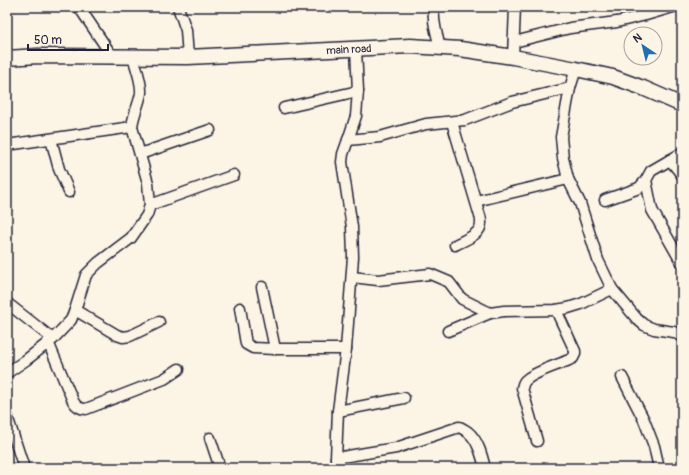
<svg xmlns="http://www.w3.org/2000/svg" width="689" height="475" font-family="Pangolin,sans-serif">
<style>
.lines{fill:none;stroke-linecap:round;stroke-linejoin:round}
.minor-casing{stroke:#22223b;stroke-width:13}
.secondary-casing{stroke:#22223b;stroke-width:17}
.minor{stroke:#fcf5e5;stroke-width:10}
.secondary{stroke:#fcf5e5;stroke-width:14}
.labels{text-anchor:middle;stroke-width:3;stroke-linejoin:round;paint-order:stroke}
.street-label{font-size:11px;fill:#22223b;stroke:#fcf5e5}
</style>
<rect width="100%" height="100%" fill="#fcf5e5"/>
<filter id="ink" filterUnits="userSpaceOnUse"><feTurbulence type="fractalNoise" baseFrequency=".025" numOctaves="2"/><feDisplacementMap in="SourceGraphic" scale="8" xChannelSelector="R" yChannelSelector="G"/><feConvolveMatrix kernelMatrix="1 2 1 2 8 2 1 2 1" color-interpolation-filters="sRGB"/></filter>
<g filter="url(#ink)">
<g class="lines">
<!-- minor casing -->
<g class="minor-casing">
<g id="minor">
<path d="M79,7L112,56"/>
<path d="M178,7L186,30L188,57"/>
<path d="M434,7C432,21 437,34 440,48"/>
<path d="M514,42L570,28L617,22L646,15L673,7"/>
<path d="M513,57L515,7"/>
<path d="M576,69L570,88L561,137L563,158L568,179L580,203L598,260L612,289L637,319L644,325L654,329L674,332L682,337"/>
<path d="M284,108L358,91"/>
<path d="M452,122L480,216C481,218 481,220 481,223C481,235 464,240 455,245"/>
<path d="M51,139L59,169L69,192"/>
<path d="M348,140L380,137L426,124L465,120L512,102L570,88"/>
<path d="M7,145L132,127"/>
<path d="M140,154L210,130"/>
<path d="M670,160L682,175"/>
<path d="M646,180L652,210L682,263"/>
<path d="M605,200L639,188L646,180L651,171L670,160L682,153"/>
<path d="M476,201L568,179"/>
<path d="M150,205L234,175"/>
<path d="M352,277L378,280L430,274L449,282L462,299L490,313"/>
<path d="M262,287L275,349"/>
<path d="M7,303L53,339"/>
<path d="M240,308L246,344L253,348L275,349H346"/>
<path d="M75,310L117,335L123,337L130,336L159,322"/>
<path d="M448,331L490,313L504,311L556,310L568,308L581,304L612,289"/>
<path d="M48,342L73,401C76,406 79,409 86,409L164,379L179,369"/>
<path d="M7,373L26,360L53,339L71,320L75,310L86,275L98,263L131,238L147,215L150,205L148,183L132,127C133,115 139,105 141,93C142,83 136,67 133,57"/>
<path d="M622,377L644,420L654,446L659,468"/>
<path d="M338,411L404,398"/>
<path d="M7,416L24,468"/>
<path d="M210,438L220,468"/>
<path d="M537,441L522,388C523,385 523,382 526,380C534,372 558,365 569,360L573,358L575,354V351L556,310"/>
<path d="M336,458L396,448L459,427C462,428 465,430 468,432C478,440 482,456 485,468"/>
<path d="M337,468L336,458L338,411L346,349L353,257L352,227L342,162L343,154L348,140L356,116L358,91L356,49"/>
</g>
</g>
<!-- secondary casing -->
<g class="secondary-casing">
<g id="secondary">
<path id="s1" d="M7,58L38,56L188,57L410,46L460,49L513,57L576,69L613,77L643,88L682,105"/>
</g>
</g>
<!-- minor -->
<use href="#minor" class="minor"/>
<!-- secondary -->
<use href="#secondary" class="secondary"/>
</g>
</g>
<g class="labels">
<!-- street labels -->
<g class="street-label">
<text dy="4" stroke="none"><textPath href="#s1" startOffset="342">main road</textPath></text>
</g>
</g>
<!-- margin -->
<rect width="689" height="475" fill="none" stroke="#fcf5e5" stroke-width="24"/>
<rect x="12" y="12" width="665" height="451" fill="none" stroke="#22223b" stroke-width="1.5" filter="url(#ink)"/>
<!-- north arrow -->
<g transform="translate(643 46) rotate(325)"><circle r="19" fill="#fcf5e5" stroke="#a5a1a1"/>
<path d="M0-3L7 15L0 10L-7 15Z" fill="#1f6fb2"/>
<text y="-6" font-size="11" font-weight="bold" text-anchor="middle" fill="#22223b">N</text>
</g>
<!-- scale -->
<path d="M28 44v6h80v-6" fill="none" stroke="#22223b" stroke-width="2"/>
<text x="34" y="44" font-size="12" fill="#22223b" stroke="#fcf5e5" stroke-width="3" paint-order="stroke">50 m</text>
</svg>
